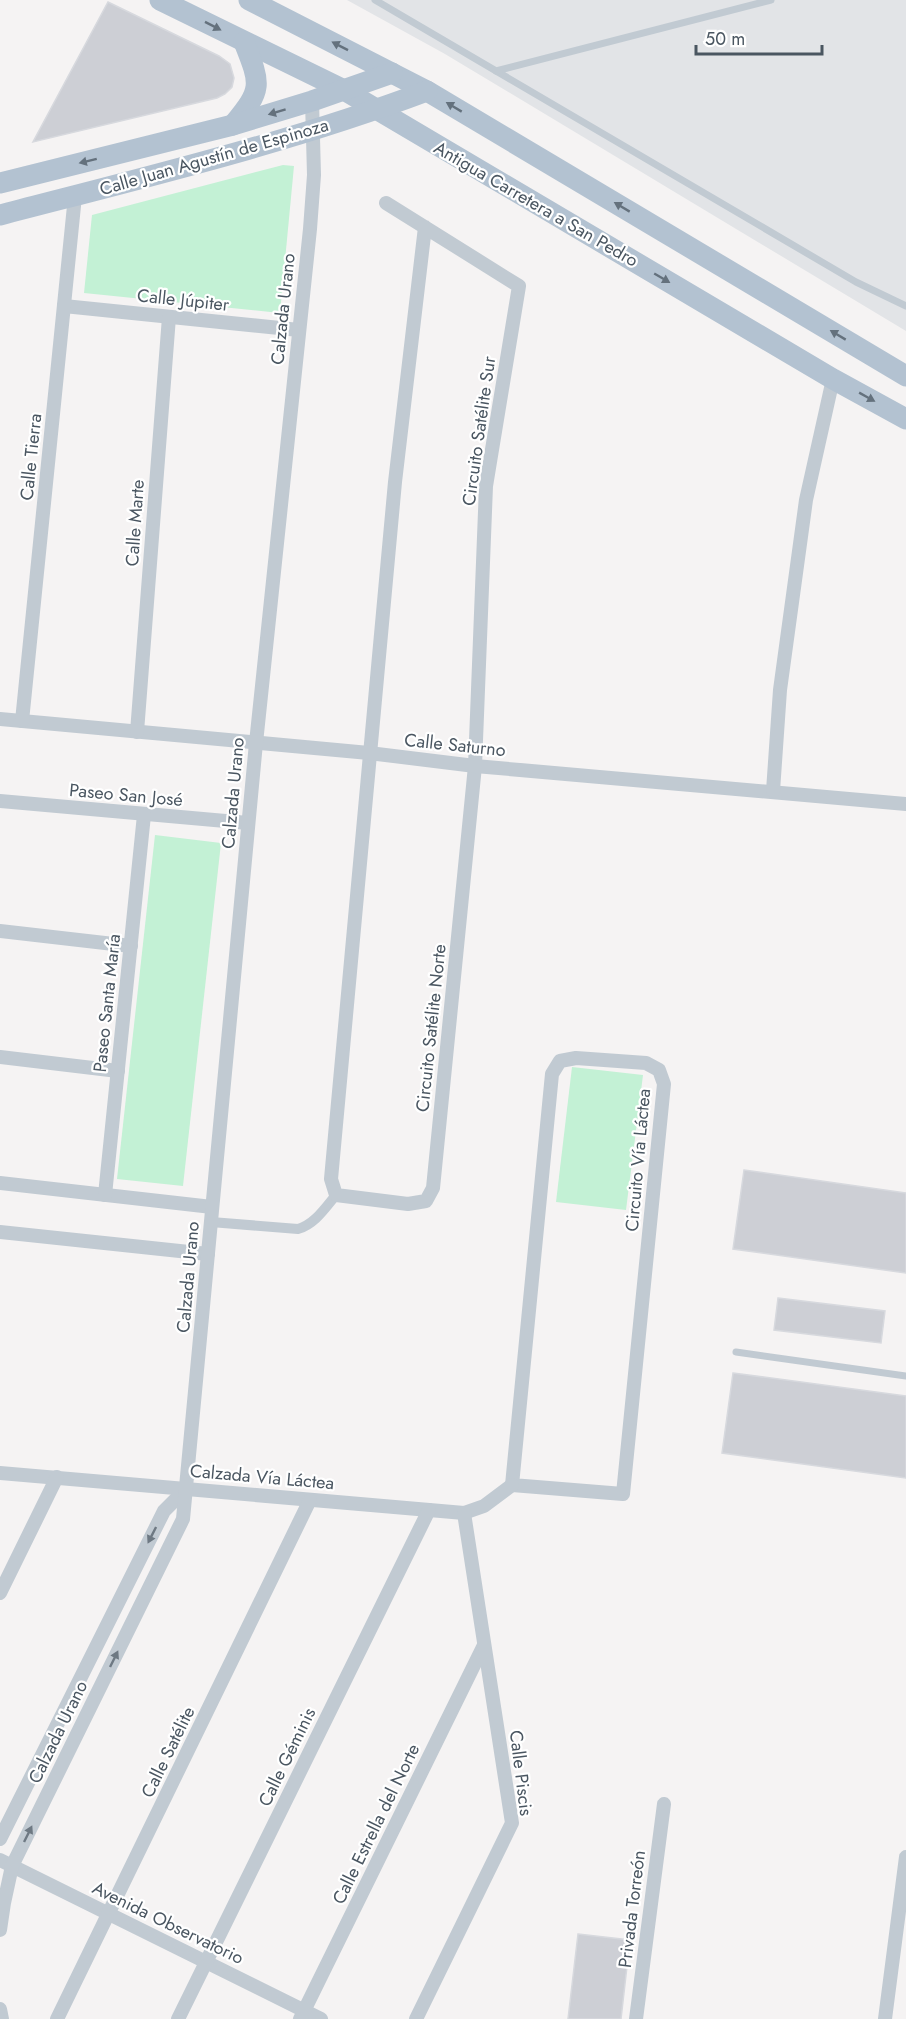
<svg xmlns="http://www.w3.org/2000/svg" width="906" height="2019" font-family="Jost,sans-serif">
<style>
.airport{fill:#e2e4e7}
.green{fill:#c3f1d5}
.building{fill:#cdcfd5;stroke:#d7d9de;stroke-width:1.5}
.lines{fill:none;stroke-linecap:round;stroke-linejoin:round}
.service{stroke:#c1cad2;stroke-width:7}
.pedestrian{stroke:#c1cad2;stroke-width:10}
.minor{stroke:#c1cad2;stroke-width:14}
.primary{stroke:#b3c2d1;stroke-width:21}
.oneway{fill:#64717d}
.oneway2{fill:#6e7983}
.labels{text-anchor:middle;stroke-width:4.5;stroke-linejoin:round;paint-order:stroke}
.street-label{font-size:18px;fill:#4a5661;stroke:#fff}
</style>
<rect width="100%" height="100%" fill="#f5f3f3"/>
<!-- airport -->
<path class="airport" d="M347,0H906V331L445,54Z"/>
<!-- green -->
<g class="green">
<path d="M283,165L294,166L280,313L84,293L92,215Z"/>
<path d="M155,835L221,843L183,1186L117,1179Z"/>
<path d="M572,1067L643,1075L626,1210L556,1202Z"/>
</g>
<!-- building -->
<g class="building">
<path d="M108,2L219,56L230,64L234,78L232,87L225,94L217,98L33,142Z"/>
<path d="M744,1170L906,1193V1273L733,1249Z"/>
<path d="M778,1298L885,1311L881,1343L774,1330Z"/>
<path d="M733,1373L906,1396V1478L722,1453Z"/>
<path d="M578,1934L630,1940L621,2019H568Z"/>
</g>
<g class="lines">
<!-- service -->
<g class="service">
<path d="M375,0L856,282L906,306"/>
<path d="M496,71L771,0"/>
<path d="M736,1352L906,1376"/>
</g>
<!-- pedestrian -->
<path class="pedestrian" d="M211,1222L298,1229C315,1224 325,1208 336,1195"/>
<!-- minor -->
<g class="minor">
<path d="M386,203L519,286L486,486L475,766L433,1188L426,1201L408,1204L336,1195L331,1179L395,482L425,227"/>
<path d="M64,306L299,330"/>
<path d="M0,719L369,753L475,766L906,804"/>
<path d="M22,721L75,196"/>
<path d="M137,732L169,317"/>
<path d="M773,791L780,690L806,500L833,379"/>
<path d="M0,801L248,823"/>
<path d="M0,931L131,946"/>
<path d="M0,1057L118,1071"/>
<path d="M576,1058L646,1063L659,1070L664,1084L623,1494L512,1485L552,1074L560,1061Z"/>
<path d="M0,1183L212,1207"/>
<path d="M105,1195L144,815"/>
<path d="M0,1232L208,1254"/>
<path d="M0,1473L464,1513L484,1506L512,1485"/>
<path d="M0,1593L57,1477"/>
<path d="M0,1839L164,1511L186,1489"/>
<path d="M0,1860L321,2019"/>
<path d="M0,1930L4,1903L12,1866L183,1519L256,743L310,229L314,175L312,101"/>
<path d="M0,2009L2,2019"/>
<path d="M57,2019L310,1500"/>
<path d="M178,2019L429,1510"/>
<path d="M300,2019L484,1645"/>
<path d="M416,2019L512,1823L464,1513"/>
<path d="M636,2019L664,1804"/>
<path d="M885,2019L906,1857"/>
</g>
<!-- primary -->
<g class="primary">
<path d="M160,0L344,90L833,379L906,419"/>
<path d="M249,0L427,91L906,376"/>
<path d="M233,125C263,89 261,85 244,42"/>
<path d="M0,183L233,125L312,101L392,73"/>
<path d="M0,215C142,178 289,143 427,91"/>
</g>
</g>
<!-- one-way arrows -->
<defs><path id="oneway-solid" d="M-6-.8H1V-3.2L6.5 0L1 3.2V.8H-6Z" transform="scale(1.5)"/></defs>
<g class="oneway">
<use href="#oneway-solid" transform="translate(213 26) rotate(27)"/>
<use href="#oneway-solid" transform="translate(340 46) rotate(-153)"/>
<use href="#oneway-solid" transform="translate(454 107) rotate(-149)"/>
<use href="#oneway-solid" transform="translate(277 112) rotate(163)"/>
<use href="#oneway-solid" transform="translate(88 161) rotate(166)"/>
<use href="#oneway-solid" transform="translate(622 207) rotate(-149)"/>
<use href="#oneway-solid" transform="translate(662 278) rotate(30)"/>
<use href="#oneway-solid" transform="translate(838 335) rotate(-149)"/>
<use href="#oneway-solid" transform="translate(867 397) rotate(29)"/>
</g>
<g class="oneway2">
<use href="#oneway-solid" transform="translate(152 1535) rotate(117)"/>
<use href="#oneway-solid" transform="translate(114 1659) rotate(-64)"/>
<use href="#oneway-solid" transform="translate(28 1834) rotate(-64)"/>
</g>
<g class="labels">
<!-- street labels -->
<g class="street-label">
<text transform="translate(214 157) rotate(-16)" y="6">Calle Juan Agustín de Espinoza</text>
<text transform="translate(536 204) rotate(30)" y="6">Antigua Carretera a San Pedro</text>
<text transform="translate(183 300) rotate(6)" y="6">Calle Júpiter</text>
<text transform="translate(283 309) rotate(-84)" y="6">Calzada Urano</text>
<text transform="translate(479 431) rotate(-82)" y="6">Circuito Satélite Sur</text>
<text transform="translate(31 457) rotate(-84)" y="6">Calle Tierra</text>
<text transform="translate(135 523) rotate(-86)" y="6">Calle Marte</text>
<text transform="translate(455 745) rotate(6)" y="6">Calle Saturno</text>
<text transform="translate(233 793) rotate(-85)" y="6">Calzada Urano</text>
<text transform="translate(126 795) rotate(5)" y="6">Paseo San José</text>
<text transform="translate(107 1003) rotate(-84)" y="6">Paseo Santa María</text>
<text transform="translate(431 1028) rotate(-84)" y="6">Circuito Satélite Norte</text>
<text transform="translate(638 1160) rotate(-85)" y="6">Circuito Vía Láctea</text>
<text transform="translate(188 1277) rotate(-85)" y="6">Calzada Urano</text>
<text transform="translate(262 1477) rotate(5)" y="6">Calzada Vía Láctea</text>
<text transform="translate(58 1732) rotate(-64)" y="6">Calzada Urano</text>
<text transform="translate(168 1752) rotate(-64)" y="6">Calle Satélite</text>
<text transform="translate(287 1757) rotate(-64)" y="6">Calle Géminis</text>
<text transform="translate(521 1773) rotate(83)" y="6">Calle Piscis</text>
<text transform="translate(376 1824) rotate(-64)" y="6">Calle Estrella del Norte</text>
<text transform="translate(632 1909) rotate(-83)" y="6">Privada Torreón</text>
<text transform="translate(168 1923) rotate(26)" y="6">Avenida Observatorio</text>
</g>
</g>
<!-- scale -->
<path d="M696 45v9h126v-9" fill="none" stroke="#4a5661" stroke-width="3"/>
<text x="705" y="45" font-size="18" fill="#4a5661" stroke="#ffffff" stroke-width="4.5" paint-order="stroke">50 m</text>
</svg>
